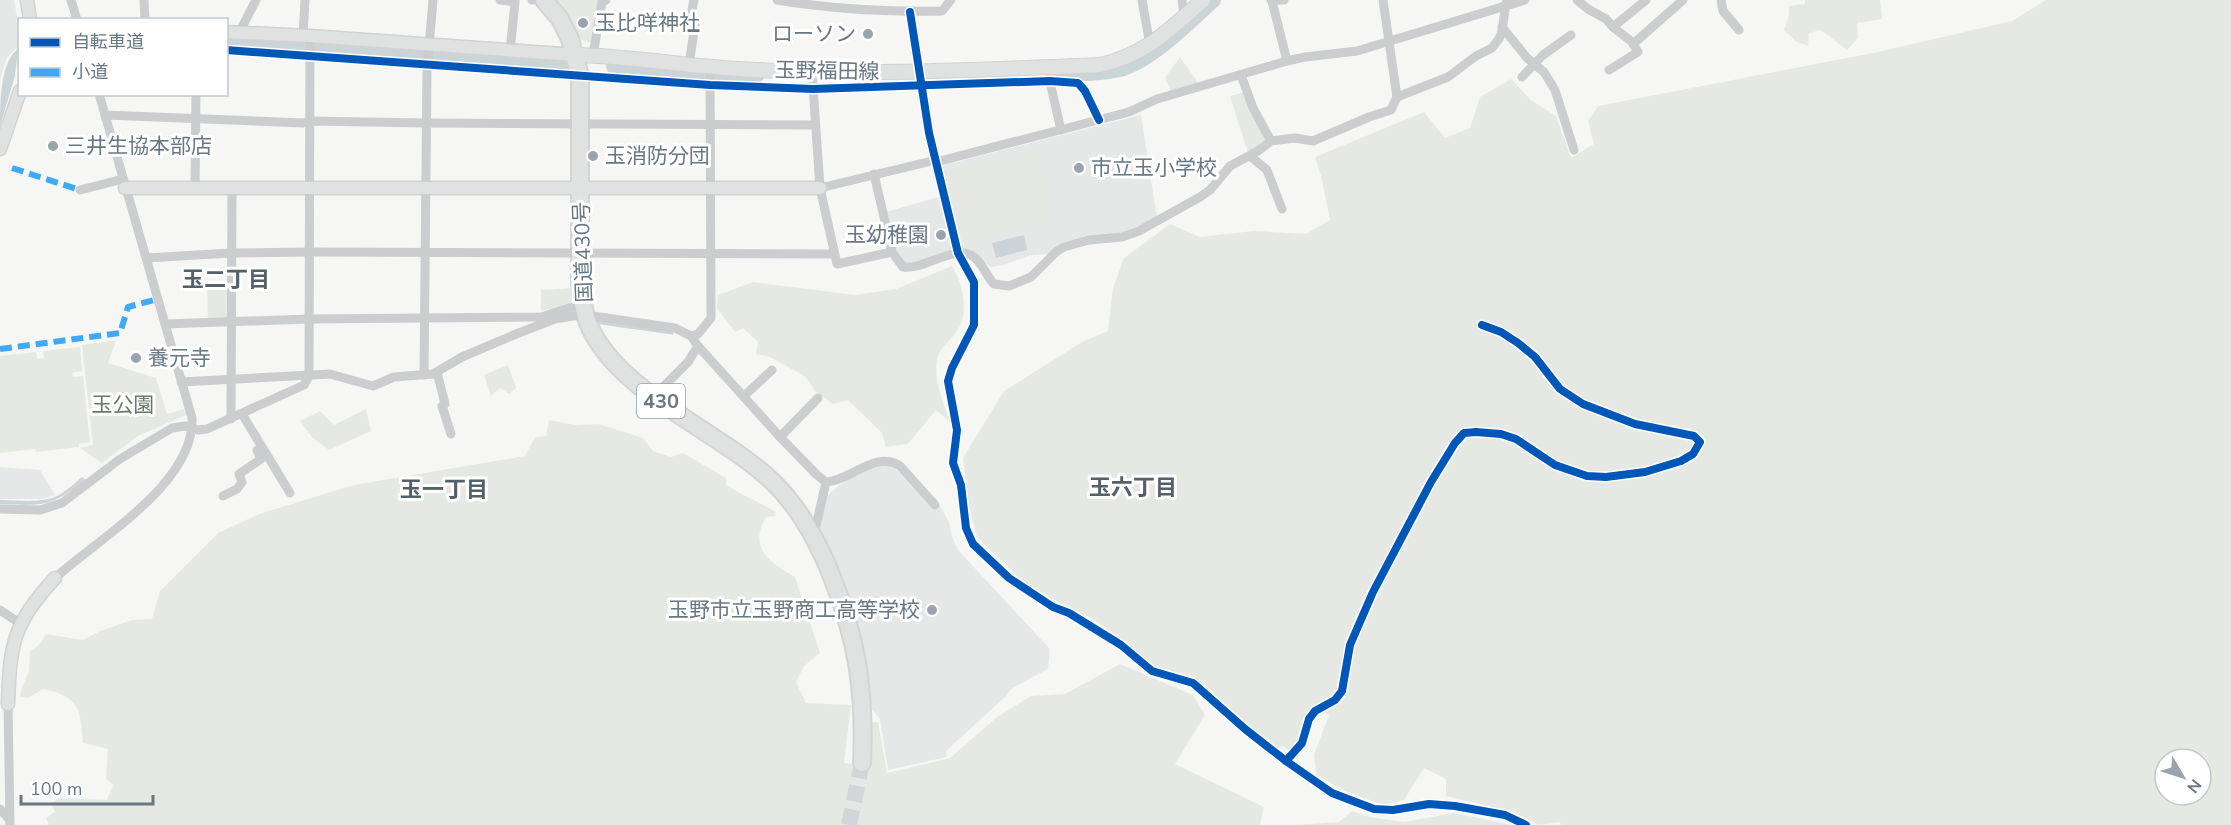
<svg xmlns="http://www.w3.org/2000/svg" width="2231" height="825" font-family="'Nunito Sans','Noto Sans JP',sans-serif">
<style>
.built{fill:#e6e7e7}
.green{fill:#e6e9e3;fill-rule:evenodd}
.water{fill:#cbd4d6}
.lines{fill:none;stroke-linecap:round;stroke-linejoin:round}
.stream{stroke:#cbd4d6;stroke-width:3}
.river{stroke:#cbd4d6;stroke-width:16}
.highway-tunnel{stroke:#d2d6d9;stroke-width:16;stroke-dasharray:16 8;stroke-linecap:butt}
.secondary-casing{stroke:#d2d3d3;stroke-width:15}
.primary-casing{stroke:#d2d2d3;stroke-width:16}
.highway-casing{stroke:#d3d4d4;stroke-width:20}
.street{stroke:#cccdce;stroke-width:9}
.secondary{stroke:#e0e1e1;stroke-width:12}
.primary{stroke:#e0e1e1;stroke-width:14}
.highway{stroke:#e0e1e1;stroke-width:16}
.quiet{stroke:#3fa9f5;stroke-width:6;stroke-dasharray:12 6;stroke-linecap:butt}
.cycleway-casing{stroke:#fff;stroke-width:11}
.cycleway{stroke:#0057b8;stroke-width:8}
.poi-dot{fill:#99a4ac;stroke:#fff;stroke-width:2}
.labels{text-anchor:middle;stroke-width:6;stroke-linejoin:round;paint-order:stroke}
.shield{fill:#fff;stroke:#95a0a9;stroke-width:1.5}
.shield-label{font-size:20px;font-weight:bold;fill:#677884}
.poi-label{font-size:21px;fill:#677884;stroke:#fff;text-anchor:start}
.street-label{font-size:21px;fill:#677884;stroke:#fff}
.park-label{font-size:21px;fill:#6a7b65;stroke:#fff}
.neighbourhood-label{font-size:22px;font-weight:bold;fill:#546169;stroke:#fff}
</style>
<rect width="100%" height="100%" fill="#f6f6f5"/>
<!-- built -->
<g class="built">
<path d="M0,0H14L18,22V47L7,57L0,79Z"/>
<path d="M1141,115L1157,218L1119,234L1049,254L1032,255L1003,265L991,267L982,261L962,252L940,168L944,165Z"/>
<path d="M942,196L954,248L952,252L906,264L894,248L886,212Z"/>
<path d="M880,464L893,466L928,504L936,499L949,522L952,537L958,550L1050,649L1048,669L1012,688L1006,696L946,751L947,757L888,770L880,719L870,707L867,676L836,567L835,559L820,529L825,498L837,487L858,473Z"/>
<path d="M0,467L40,470L55,495L42,499H0Z"/>
</g>
<!-- green -->
<g class="green">
<path d="M556,0H600L593,44L580,39L565,10Z"/>
<path d="M1805,0H1880L1882,19L1857,23L1858,38L1847,50L1821,30L1809,33L1808,46L1797,42L1784,30L1789,15V6L1805,4Z"/>
<path d="M2046,0H2231V825H1562L1559,822L1539,825L1513,812L1446,796V779L1424,768L1404,800L1384,805L1345,791L1316,775L1314,755L1329,715L1315,707L1299,742L1290,751L1283,746L1276,750L1220,704L1212,691L1193,677L1159,670L1129,644L1093,619L1065,606L1023,582L977,537L968,502L963,458L1004,391L1082,342L1108,331L1113,288L1124,258L1170,224L1200,237L1253,231L1306,234L1330,220L1321,176L1315,157L1424,112L1445,138L1470,128L1480,97L1511,79L1531,100L1556,116L1571,158L1594,144L1588,121L1598,106L1878,52L2012,21ZM2165,759H2201V795H2165Z"/>
<path d="M1180,57L1199,84L1171,91L1165,78Z"/>
<path d="M1245,92L1267,139L1248,153L1230,96Z"/>
<path d="M1038,152L1054,220L965,241L949,173Z"/>
<path d="M952,266C962,282 969,310 959,328C953,338 940,347 937,359C933,380 944,403 950,422L936,410L908,444L886,447L882,433L848,400L833,404L814,390L806,377L770,357L756,354L758,342L743,328L735,332L717,308L718,295L753,282L855,295L896,289Z"/>
<path d="M574,288V304L541,311V290Z"/>
<path d="M207,289H228V319H208Z"/>
<path d="M111,341H116L108,363L156,378L167,414L184,409L186,415L138,436L102,463L80,448L93,445L82,345Z"/>
<path d="M80,347L82,371L72,373L73,377L83,376L90,442L79,444V447L36,452L35,449L0,453V356L36,352L37,359L44,358L43,351Z"/>
<path d="M508,365L516,388L509,394L500,388L491,396L484,375Z"/>
<path d="M366,409L371,431L329,450L312,437L300,421L320,411L334,425Z"/>
<path d="M549,420L576,425L599,424L643,438L653,451L671,457L683,453L726,478V485C742,495 759,502 776,512L775,516L766,517C748,548 769,562 795,577L820,653L804,666L796,682L806,703L851,705L844,763L870,766L872,722H878L887,773L950,758L997,717L1031,696L1065,694L1120,664L1193,695L1205,715L1175,764L1264,807L1260,825H49L46,818L55,812L51,803L59,798L107,800L113,785L106,778L108,749L83,743C80,708 80,697 43,689L28,698L20,697L21,690L29,671L30,652L40,644L46,634L83,640L100,631L132,620L152,619L160,591L218,533L259,514L354,485L525,456L535,437L546,436Z"/>
<path d="M1352,811L1369,817L1404,822L1454,813L1512,825H1296L1339,822Z"/>
</g>
<!-- water -->
<g class="water">
<path d="M18,49L15,76L0,126C0,103 0,62 18,49Z"/>
<path d="M1024,235L1027,250L996,258L992,243Z"/>
<path d="M82,477L86,480C50,507 44,506 0,504V500C19,500 42,504 59,495C67,490 75,483 82,477Z"/>
</g>
<g class="lines">
<!-- stream -->
<path class="stream" d="M594,322L672,333"/>
<!-- river -->
<g class="river">
<path d="M226,39L306,44L565,65"/>
<path d="M614,66L706,74"/>
<path d="M1055,73C1076,73 1098,74 1120,69C1152,60 1188,22 1213,0"/>
<path d="M714,75L756,76"/>
</g>
<!-- highway-tunnel -->
<path class="highway-tunnel" d="M849,825L862,763"/>
<!-- secondary casing -->
<g class="secondary-casing">
<g id="secondary">
<path d="M27,0L30,20"/>
<path d="M226,32L310,36L576,55"/>
<path d="M0,149L20,91"/>
<path d="M125,188H820"/>
<path d="M8,704C10,643 13,624 55,578"/>
</g>
</g>
<!-- primary casing -->
<g class="primary-casing">
<path id="primary" d="M576,55C630,56 685,66 739,69C859,76 980,70 1100,65C1145,55 1169,30 1203,0"/>
</g>
<!-- highway casing -->
<g class="highway-casing">
<path id="highway" d="M544,0L560,19L570,39L580,76V283C582,297 583,310 588,323C616,392 719,431 772,481C800,508 818,541 832,577C858,642 865,693 862,763"/>
</g>
<!-- street -->
<g class="street">
<path d="M71,0L77,20"/>
<path d="M144,0L145,20"/>
<path d="M500,0L515,2L510,51"/>
<path d="M532,0H533"/>
<path d="M777,0C831,9 887,12 942,11L951,0"/>
<path d="M1142,0L1150,45"/>
<path d="M1182,0L1184,16"/>
<path d="M1271,0H1284"/>
<path d="M1577,0L1588,9L1606,19L1613,27L1632,42L1638,52L1609,70"/>
<path d="M1721,0L1723,11L1739,30"/>
<path d="M1272,1L1287,61"/>
<path d="M910,12L929,133L958,253L974,282V325L952,368L948,381L957,430L953,463L961,485L966,528L973,544L1009,578L1053,607L1069,613L1121,645L1152,671L1193,683L1245,729L1286,761L1332,793L1374,809L1393,810L1429,804L1455,806L1505,815L1526,825"/>
<path d="M1502,27L1527,58L1544,72L1555,90L1574,150"/>
<path d="M1613,27L1646,0"/>
<path d="M239,33L256,0"/>
<path d="M303,35L305,0"/>
<path d="M1633,44L1683,0"/>
<path d="M226,50L710,85L813,89L1050,81L1078,83L1085,91L1099,120"/>
<path d="M593,55L602,2L606,0"/>
<path d="M689,65L695,25L689,24L694,0"/>
<path d="M812,71L820,188L837,264L892,252"/>
<path d="M1241,75L1253,108L1271,141"/>
<path d="M1522,77L1543,55L1571,35"/>
<path d="M1049,78L1061,130"/>
<path d="M1397,97L1448,77L1476,56L1492,48L1499,39L1502,31L1506,3"/>
<path d="M105,115L303,123L310,121L426,123L815,125"/>
<path d="M1250,156L1267,170L1282,209"/>
<path d="M936,162L1129,112L1157,99L1287,61L1305,57L1357,51L1525,0"/>
<path d="M874,174L892,252L903,267C924,270 952,246 971,255C982,261 986,276 994,284L1009,286L1031,277L1056,252L1064,247L1089,240L1122,237L1139,231L1200,197L1210,190L1230,166L1258,151L1271,141L1295,138L1313,141L1369,117L1391,110L1397,97L1383,0"/>
<path d="M195,188L196,94"/>
<path d="M820,188L936,160"/>
<path d="M80,190L123,179"/>
<path d="M146,258L231,253L310,252L834,254"/>
<path d="M165,324L309,319L541,317L582,304"/>
<path d="M691,336L698,334L711,318L710,67"/>
<path d="M437,372L445,404L442,406L451,434"/>
<path d="M424,375L427,70L433,0"/>
<path d="M181,382L330,374L373,386L394,377L433,374L462,357L516,334L555,319L573,316L586,315L675,328L691,336L698,346L780,437L817,475L826,482"/>
<path d="M654,396L688,362L698,346"/>
<path d="M744,396L772,370"/>
<path d="M242,414L290,493"/>
<path d="M231,419L232,188"/>
<path d="M780,437L818,398"/>
<path d="M223,496L237,489L242,482L239,474L261,459L257,450"/>
<path d="M0,509L40,510L62,503L120,459L172,428L185,426L198,430L207,429L304,385L309,376L310,36"/>
<path d="M814,535L826,482C852,480 875,450 900,466L935,505"/>
<path d="M55,578C99,538 195,483 192,418L99,94"/>
<path d="M0,610L21,624"/>
<path d="M8,704L10,825"/>
<path d="M1286,761L1302,743L1309,719L1315,711L1335,700L1342,691L1350,645L1373,592L1431,482L1455,443L1464,433L1476,432L1501,434L1516,439L1555,465L1587,476L1606,477L1645,472L1681,461L1693,454L1700,442L1694,436L1635,424L1583,404L1560,389L1535,357L1518,343L1501,332L1482,325"/>
<path d="M0,809L9,819"/>
</g>
<!-- secondary -->
<use href="#secondary" class="secondary"/>
<!-- primary -->
<use href="#primary" class="primary"/>
<!-- highway -->
<use href="#highway" class="highway"/>
<!-- quiet -->
<g class="quiet">
<path d="M12,168L80,190"/>
<path d="M0,349L120,333L128,307L158,299"/>
</g>
<!-- cycleway casing -->
<g class="cycleway-casing">
<g id="cycleway">
<path d="M910,12L929,133L958,253L974,282V325L952,368L948,381L957,430L953,463L961,485L966,528L973,544L1009,578L1053,607L1069,613L1121,645L1152,671L1193,683L1245,729L1286,761L1332,793L1374,809L1393,810L1429,804L1455,806L1505,815L1526,825"/>
<path d="M226,50L710,85L813,89L1050,81L1078,83L1085,91L1099,120"/>
<path d="M1286,761L1302,743L1309,719L1315,711L1335,700L1342,691L1350,645L1373,592L1431,482L1455,443L1464,433L1476,432L1501,434L1516,439L1555,465L1587,476L1606,477L1645,472L1681,461L1693,454L1700,442L1694,436L1635,424L1583,404L1560,389L1535,357L1518,343L1501,332L1482,325"/>
</g>
</g>
<!-- cycleway -->
<use href="#cycleway" class="cycleway"/>
</g>
<!-- markers -->
<g class="poi-dot">
<circle cx="583" cy="23" r="6"/>
<circle cx="868" cy="34" r="6"/>
<circle cx="53" cy="146" r="6"/>
<circle cx="593" cy="156" r="6"/>
<circle cx="1079" cy="168" r="6"/>
<circle cx="941" cy="235" r="6"/>
<circle cx="136" cy="358" r="6"/>
<circle cx="932" cy="610" r="6"/>
</g>
<g class="labels">
<!-- shield labels -->
<rect class="shield" x="637" y="384" width="48" height="34" rx="4.5"/>
<g class="shield-label">
<text x="661" y="408">430</text>
</g>
<!-- poi labels -->
<g class="poi-label">
<text x="595" y="30">玉比咩神社</text>
<text x="856" y="41" text-anchor="end">ローソン</text>
<text x="65" y="153">三井生協本部店</text>
<text x="605" y="163">玉消防分団</text>
<text x="1091" y="175">市立玉小学校</text>
<text x="929" y="242" text-anchor="end">玉幼稚園</text>
<text x="148" y="365">養元寺</text>
<text x="920" y="617" text-anchor="end">玉野市立玉野商工高等学校</text>
</g>
<!-- street labels -->
<g class="street-label">
<text transform="translate(827 71) rotate(1)" y="7">玉野福田線</text>
<text transform="translate(583 252) rotate(-92)" y="7">国道430号</text>
</g>
<!-- park labels -->
<g class="park-label">
<text x="123" y="412">玉公園</text>
</g>
<!-- neighbourhood labels -->
<g class="neighbourhood-label">
<text x="226" y="287">玉二丁目</text>
<text x="1133" y="495">玉六丁目</text>
<text x="444" y="497">玉一丁目</text>
</g>
</g>
<!-- legend -->
<rect x="18" y="18" width="210" height="78" fill="#ffffff" stroke="#c2c9ce" stroke-width="1.5"/>
<rect x="30" y="38" width="30" height="9" fill="#0057b8" stroke="#c2c9ce" stroke-width="1.5"/>
<text x="72" y="48" font-size="18" fill="#677884">自転車道</text>
<rect x="30" y="68" width="30" height="9" fill="#3fa9f5" stroke="#c2c9ce" stroke-width="1.5"/>
<text x="72" y="78" font-size="18" fill="#677884">小道</text>
<!-- north arrow -->
<g transform="translate(2183 777) rotate(129)"><circle r="28" fill="#ffffff" stroke="#c2c9ce" stroke-width="1.5"/>
<path d="M0-4.5L10 22L0 15L-10 22Z" fill="#99a4ac"/>
<text y="-9" font-size="16" font-weight="bold" text-anchor="middle" fill="#677884">N</text>
</g>
<!-- scale -->
<path d="M21 795v9h132v-9" fill="none" stroke="#677884" stroke-width="3"/>
<text x="30" y="795" font-size="18" fill="#677884" stroke="#ffffff" stroke-width="4.5" paint-order="stroke">100 m</text>
</svg>
